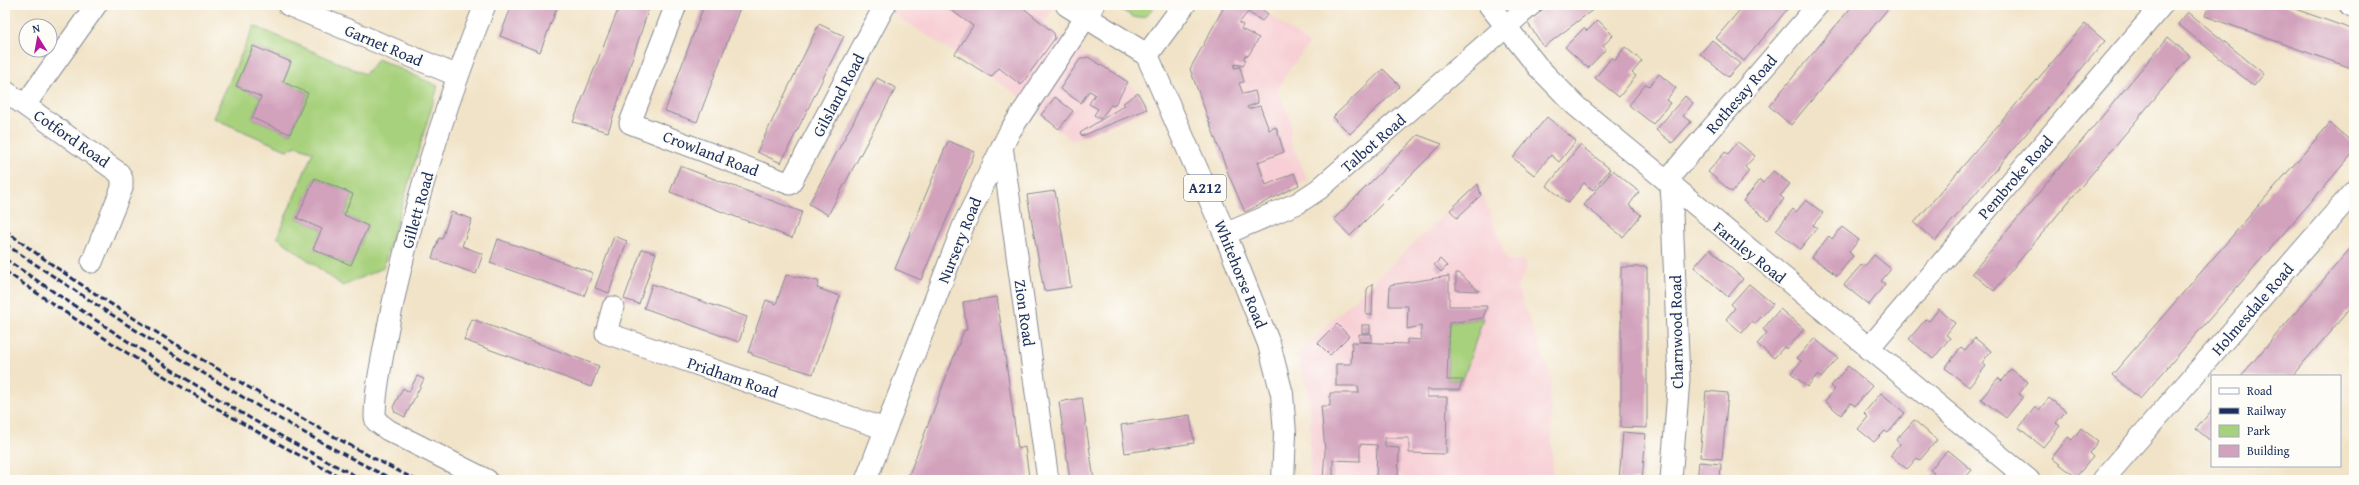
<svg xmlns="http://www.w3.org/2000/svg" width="2359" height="485" font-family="'Gentium Book Plus',serif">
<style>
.built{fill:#f7cfd4}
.green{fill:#a8d17d;stroke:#62806e;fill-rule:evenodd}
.building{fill:#d2a1bc}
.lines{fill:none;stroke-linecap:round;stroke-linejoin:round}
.minor-casing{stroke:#868992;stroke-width:23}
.secondary-casing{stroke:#868992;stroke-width:24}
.primary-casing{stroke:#868992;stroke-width:24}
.minor{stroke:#fff;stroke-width:21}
.secondary{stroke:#fff;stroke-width:22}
.primary{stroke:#fff;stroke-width:22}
.rail{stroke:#1b2f5e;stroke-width:3;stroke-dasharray:6 3;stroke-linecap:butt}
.labels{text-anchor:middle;stroke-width:4;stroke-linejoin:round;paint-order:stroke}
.shield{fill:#fdfcf7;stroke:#5f6c8c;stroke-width:1}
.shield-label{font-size:15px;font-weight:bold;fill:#1b2f5e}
.street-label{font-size:16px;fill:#1b2f5e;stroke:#fdfcf7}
</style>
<rect width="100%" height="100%" fill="#fdfcf7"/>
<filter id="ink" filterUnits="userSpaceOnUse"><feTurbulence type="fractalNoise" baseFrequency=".025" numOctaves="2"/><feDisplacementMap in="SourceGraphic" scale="8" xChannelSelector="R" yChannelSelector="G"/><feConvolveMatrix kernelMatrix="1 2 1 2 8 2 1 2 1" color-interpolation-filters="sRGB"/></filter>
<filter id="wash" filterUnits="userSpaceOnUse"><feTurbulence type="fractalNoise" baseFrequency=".012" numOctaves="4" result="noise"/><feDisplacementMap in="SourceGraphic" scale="16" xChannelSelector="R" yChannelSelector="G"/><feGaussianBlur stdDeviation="0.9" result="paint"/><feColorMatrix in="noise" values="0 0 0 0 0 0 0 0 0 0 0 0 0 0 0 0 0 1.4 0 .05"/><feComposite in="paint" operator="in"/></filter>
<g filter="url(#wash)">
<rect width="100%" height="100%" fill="#f1e3c7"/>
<!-- built -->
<g class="built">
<path d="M880,5H1056L1044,24L1088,57L1128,82L1138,93L1147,109L1072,141L1015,93Z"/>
<path d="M1225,5H1257L1309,44L1287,72L1277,91L1291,119L1290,140L1308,180L1245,212L1190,69Z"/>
<path d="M1478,182L1507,260H1524L1526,271L1517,287L1552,379L1550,392L1553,480H1310V411L1307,388L1296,355Z"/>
</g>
<!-- green -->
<g class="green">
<path d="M1114,5H1156C1140,27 1134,17 1114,5Z"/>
<path d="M254,26L365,74L378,59L438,86L383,268L343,286L277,237L313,152L297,146L286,150L213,118ZM253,46L291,62L283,82L308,93L290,134L252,118L261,97L236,86ZM315,178L353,194L344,215L368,226L351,265L314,249L322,229L297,218Z"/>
<path d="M1483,318L1463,380H1447L1449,323Z"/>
</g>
<g id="blocks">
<!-- building -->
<g class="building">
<path d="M512,5H558L540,52L500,36Z"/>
<path d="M620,5H650L608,132L573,122Z"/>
<path d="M704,5H741L697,122L665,111Z"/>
<path d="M944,5H1020L1054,33L1055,38L1021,85L999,68L991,77L955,54L973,26Z"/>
<path d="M1225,5H1257L1268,14L1262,21L1248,12L1239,23L1243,25L1241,29L1259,38L1248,56L1245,55L1244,59L1246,60L1243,66L1235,64L1234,68L1240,67L1244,82L1239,83L1243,94L1255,91L1258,103L1247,107L1248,109L1260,106L1269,130L1276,127L1284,152L1258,162L1266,185L1294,173L1299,185L1245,212L1229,176L1190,69Z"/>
<path d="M1548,5H1599L1544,47L1527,22Z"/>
<path d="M1744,5H1791L1744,61L1716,38Z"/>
<path d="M1853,5H1891L1791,125L1769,106Z"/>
<path d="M2209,5H2284L2354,30V69L2205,16Z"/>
<path d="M2188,12L2264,74L2254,86L2178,24Z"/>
<path d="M1598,20L1613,35L1603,46L1606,49L1588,68L1565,47L1584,28L1587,31Z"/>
<path d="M819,24L844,36L781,163L757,152Z"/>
<path d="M2085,24L2105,41L1935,241L1914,223Z"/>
<path d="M2168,37L2190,56L1994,291L1972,273Z"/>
<path d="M1712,40L1740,64L1728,77L1700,54Z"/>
<path d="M253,46L291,62L283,82L308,93L290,134L252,118L261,97L236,86Z"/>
<path d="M1625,47L1642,61L1632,73L1636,76L1619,97L1595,78L1612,57L1615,60Z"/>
<path d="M1088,57L1128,82L1114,106L1111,105L1100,119L1094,115L1098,109L1089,104L1095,94L1089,91L1081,103L1060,89L1080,59Z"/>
<path d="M1383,69L1400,86L1350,134L1333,117Z"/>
<path d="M1659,74L1676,88L1666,100L1670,103L1653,124L1629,105L1646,84L1649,86Z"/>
<path d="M877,78L896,88L828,215L809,204Z"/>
<path d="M1138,93L1147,109L1082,136L1080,133L1125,105L1123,103Z"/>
<path d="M1685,96L1693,103L1683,116L1691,122L1672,143L1656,130Z"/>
<path d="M1055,97L1073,111L1059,129L1041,115Z"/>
<path d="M1547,117L1576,141L1559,162L1551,155L1534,175L1513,158Z"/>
<path d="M2330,123L2354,144V152L2140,399L2112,375Z"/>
<path d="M1418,135L1442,144L1350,236L1334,219Z"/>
<path d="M948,141L975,152L921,280L895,269Z"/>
<path d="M1738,142L1755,156L1745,167L1749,171L1732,192L1708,172L1725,152L1728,154Z"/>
<path d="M1580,145L1610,169L1593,190L1584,183L1568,203L1547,186Z"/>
<path d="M680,166L802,212L792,238L670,192Z"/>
<path d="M1613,170L1639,192L1629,205L1641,215L1623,237L1584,205Z"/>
<path d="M1773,171L1790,184L1780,196L1784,199L1768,220L1743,201L1760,180L1763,183Z"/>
<path d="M315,178L353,194L344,215L368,226L351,265L313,249L322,229L297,218Z"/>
<path d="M1478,184L1481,195L1457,218L1450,210Z"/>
<path d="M1055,191L1071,287L1044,291L1027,195Z"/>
<path d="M1806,200L1823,213L1813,225L1817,228L1800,249L1776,230L1793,209L1796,212Z"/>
<path d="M451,212L472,219L462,246L483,254L476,274L432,258L439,238L442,239Z"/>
<path d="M1842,227L1859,240L1849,252L1853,256L1837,276L1812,257L1829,236L1832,239Z"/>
<path d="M614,236L627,241L609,293L595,288Z"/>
<path d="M498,239L593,273L584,296L490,263Z"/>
<path d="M2354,244V304L2292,376H2241Z"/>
<path d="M642,249L656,253L639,304L624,299Z"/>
<path d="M1710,249L1743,279L1728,297L1694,267Z"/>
<path d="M1874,255L1891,269L1881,281L1885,284L1869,305L1844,285L1861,265L1864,267Z"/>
<path d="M1440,259L1447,266L1441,272L1434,265Z"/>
<path d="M1621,267H1647V428L1621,427Z"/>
<path d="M1456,273H1459L1479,291L1456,290Z"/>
<path d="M786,275L819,281L817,288L840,296L813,374L752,355V353L748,352L766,300L776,304Z"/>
<path d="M1449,276V306H1487L1483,318L1449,323L1447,380H1463L1459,390H1427V397H1447L1446,454L1409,453V438H1385V447L1399,448L1398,480H1376L1377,445L1360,444V461L1333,460V480H1323L1325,450L1321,406H1330V393H1359L1358,386H1336V364H1351L1352,342L1407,344V339L1421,340V326L1407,329L1408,306H1389L1390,285Z"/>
<path d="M1373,283L1372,315H1366L1367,289Z"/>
<path d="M652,284L747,317L739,342L644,308Z"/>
<path d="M1749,284L1773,304L1755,324L1752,321L1742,333L1726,319L1735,308L1731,304Z"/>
<path d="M997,297L1018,449L1025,447L1029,477L1011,480H907L964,330H967L963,302Z"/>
<path d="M1780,309L1804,329L1787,349L1784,347L1774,358L1757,344L1767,333L1763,329Z"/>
<path d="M1939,309L1955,323L1946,335L1950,338L1933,359L1909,339L1926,319L1929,321Z"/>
<path d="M472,319L599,366L591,387L464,340Z"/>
<path d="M1337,324L1349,336L1330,355L1318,343Z"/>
<rect x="1362" y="325" width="8" height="8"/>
<path d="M1359,334H1372L1371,342L1359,341Z"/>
<path d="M1814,338L1838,358L1821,378L1817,375L1807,387L1791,373L1801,361L1797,358Z"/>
<path d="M1975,338L1991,351L1982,363L1986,366L1969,387L1945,368L1961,347L1965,350Z"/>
<path d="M1848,366L1872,386L1855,406L1851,403L1841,415L1825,401L1835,389L1831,386Z"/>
<path d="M2011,369L2028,382L2019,394L2023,397L2006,418L1981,399L1998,378L2002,381Z"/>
<path d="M417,376L424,379L405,417L395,412L393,407L403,388L409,392Z"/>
<path d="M1706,391L1728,393L1722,459L1700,457Z"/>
<path d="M1881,393L1905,413L1888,433L1885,431L1874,442L1858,429L1868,417L1864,413Z"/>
<path d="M1082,398L1094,480H1070L1059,402Z"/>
<path d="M2049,398L2066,411L2056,423L2060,426L2043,447L2019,428L2035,407L2039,410Z"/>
<path d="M2212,410V442L2196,429Z"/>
<path d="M1190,415L1194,443L1125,453L1121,425Z"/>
<path d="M1914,420L1937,440L1920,460L1917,458L1907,469L1890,456L1900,444L1896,440Z"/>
<path d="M2081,428L2098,441L2089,453L2093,457L2076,477L2052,458L2068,437L2072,440Z"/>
<path d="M1623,432L1646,434L1642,480H1619Z"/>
<path d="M1948,450L1972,470L1963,480H1929L1934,473L1930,470Z"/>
<path d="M1699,462L1721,464L1720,480H1697Z"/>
</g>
</g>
</g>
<g filter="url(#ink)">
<use href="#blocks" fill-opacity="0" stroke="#868992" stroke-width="1"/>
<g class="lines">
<!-- minor casing -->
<g class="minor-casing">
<g id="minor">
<path d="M288,5L458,76"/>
<path d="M485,5C444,108 409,219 388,327C383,356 375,387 375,417L376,421L388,430L487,480"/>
<path d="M676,5L630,123L790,184L885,5"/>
<path d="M1489,5L1538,67L1576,106L2029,480"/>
<path d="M2350,5L2354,7"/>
<path d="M5,91L119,173L122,179V188L92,262"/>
<path d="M25,105L96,5"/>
<path d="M1002,146L1048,480"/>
<path d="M1225,234L1298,203L1319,189L1531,5"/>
<path d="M613,307L606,333L885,429"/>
<path d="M1868,349L2162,5"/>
<path d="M866,480L964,224L1010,131L1086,17"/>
<path d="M1671,480L1679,379L1672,214C1674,198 1668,189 1673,173L1818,5"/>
<path d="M2103,480L2354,191"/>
</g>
</g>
<!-- secondary casing -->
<g class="secondary-casing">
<g id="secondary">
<path d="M1067,5L1086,17"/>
<path d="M1147,55L1184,5"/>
</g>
</g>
<!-- primary casing -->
<g class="primary-casing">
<path id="primary" d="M1093,5L1086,17L1147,55L1225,234L1269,344L1282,394L1285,434L1283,480"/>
</g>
<!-- minor -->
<use href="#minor" class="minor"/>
<!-- secondary -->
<use href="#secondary" class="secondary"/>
<!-- primary -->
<use href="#primary" class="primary"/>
<!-- rail -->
<g class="rail">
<path d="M5,230C74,283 148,328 223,372C287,410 350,447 416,480"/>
<path d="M5,244C131,328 258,413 394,480"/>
<path d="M5,259C121,337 238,418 364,480"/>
<path d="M5,271C114,347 228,419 346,480"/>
</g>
</g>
</g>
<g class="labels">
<!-- shield labels -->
<rect class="shield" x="1184" y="175" width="42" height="26" rx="3"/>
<g class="shield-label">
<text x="1205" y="193">A212</text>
</g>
<!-- street labels -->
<g class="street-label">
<text transform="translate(384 45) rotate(23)" y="6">Garnet Road</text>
<text transform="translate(1741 94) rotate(-49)" y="6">Rothesay Road</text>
<text transform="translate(838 95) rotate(-62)" y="6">Gilsland Road</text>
<text transform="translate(72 138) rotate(35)" y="6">Cotford Road</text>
<text transform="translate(1373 143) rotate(-41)" y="6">Talbot Road</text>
<text transform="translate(711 153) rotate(21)" y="6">Crowland Road</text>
<text transform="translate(2015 177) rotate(-49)" y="6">Pembroke Road</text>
<text transform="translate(417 210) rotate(-74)" y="6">Gillett Road</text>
<text transform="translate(959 240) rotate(-68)" y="6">Nursery Road</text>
<text transform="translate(1750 252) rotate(39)" y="6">Farnley Road</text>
<text transform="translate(1241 274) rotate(68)" y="6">Whitehorse Road</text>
<text transform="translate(2252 309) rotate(-49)" y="6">Holmesdale Road</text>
<text transform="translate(1025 313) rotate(82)" y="6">Zion Road</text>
<text transform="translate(1676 332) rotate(-91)" y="6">Charnwood Road</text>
<text transform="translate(733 377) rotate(19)" y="6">Pridham Road</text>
</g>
</g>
<!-- margin -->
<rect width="2359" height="485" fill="none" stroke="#fdfcf7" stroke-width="20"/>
<!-- legend -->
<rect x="2211" y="375" width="130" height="92" fill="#fdfcf7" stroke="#a3aaba"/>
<rect x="2219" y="388" width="20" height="6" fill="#ffffff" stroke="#a3aaba"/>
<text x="2247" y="395" font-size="12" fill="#1b2f5e">Road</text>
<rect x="2219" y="408" width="20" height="6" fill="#1b2f5e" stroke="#a3aaba"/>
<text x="2247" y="415" font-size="12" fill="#1b2f5e">Railway</text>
<rect x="2219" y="425" width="20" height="12" fill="#a8d17d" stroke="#a3aaba"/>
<text x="2247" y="435" font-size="12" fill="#1b2f5e">Park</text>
<rect x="2219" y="445" width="20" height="12" fill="#d2a1bc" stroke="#a3aaba"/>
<text x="2247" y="455" font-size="12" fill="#1b2f5e">Building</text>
<!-- north arrow -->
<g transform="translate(38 38) rotate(349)"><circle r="19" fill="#fdfcf7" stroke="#a3aaba"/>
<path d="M0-3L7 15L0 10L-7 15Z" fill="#b5179e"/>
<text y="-6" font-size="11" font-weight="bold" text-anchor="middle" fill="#1b2f5e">N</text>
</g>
</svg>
